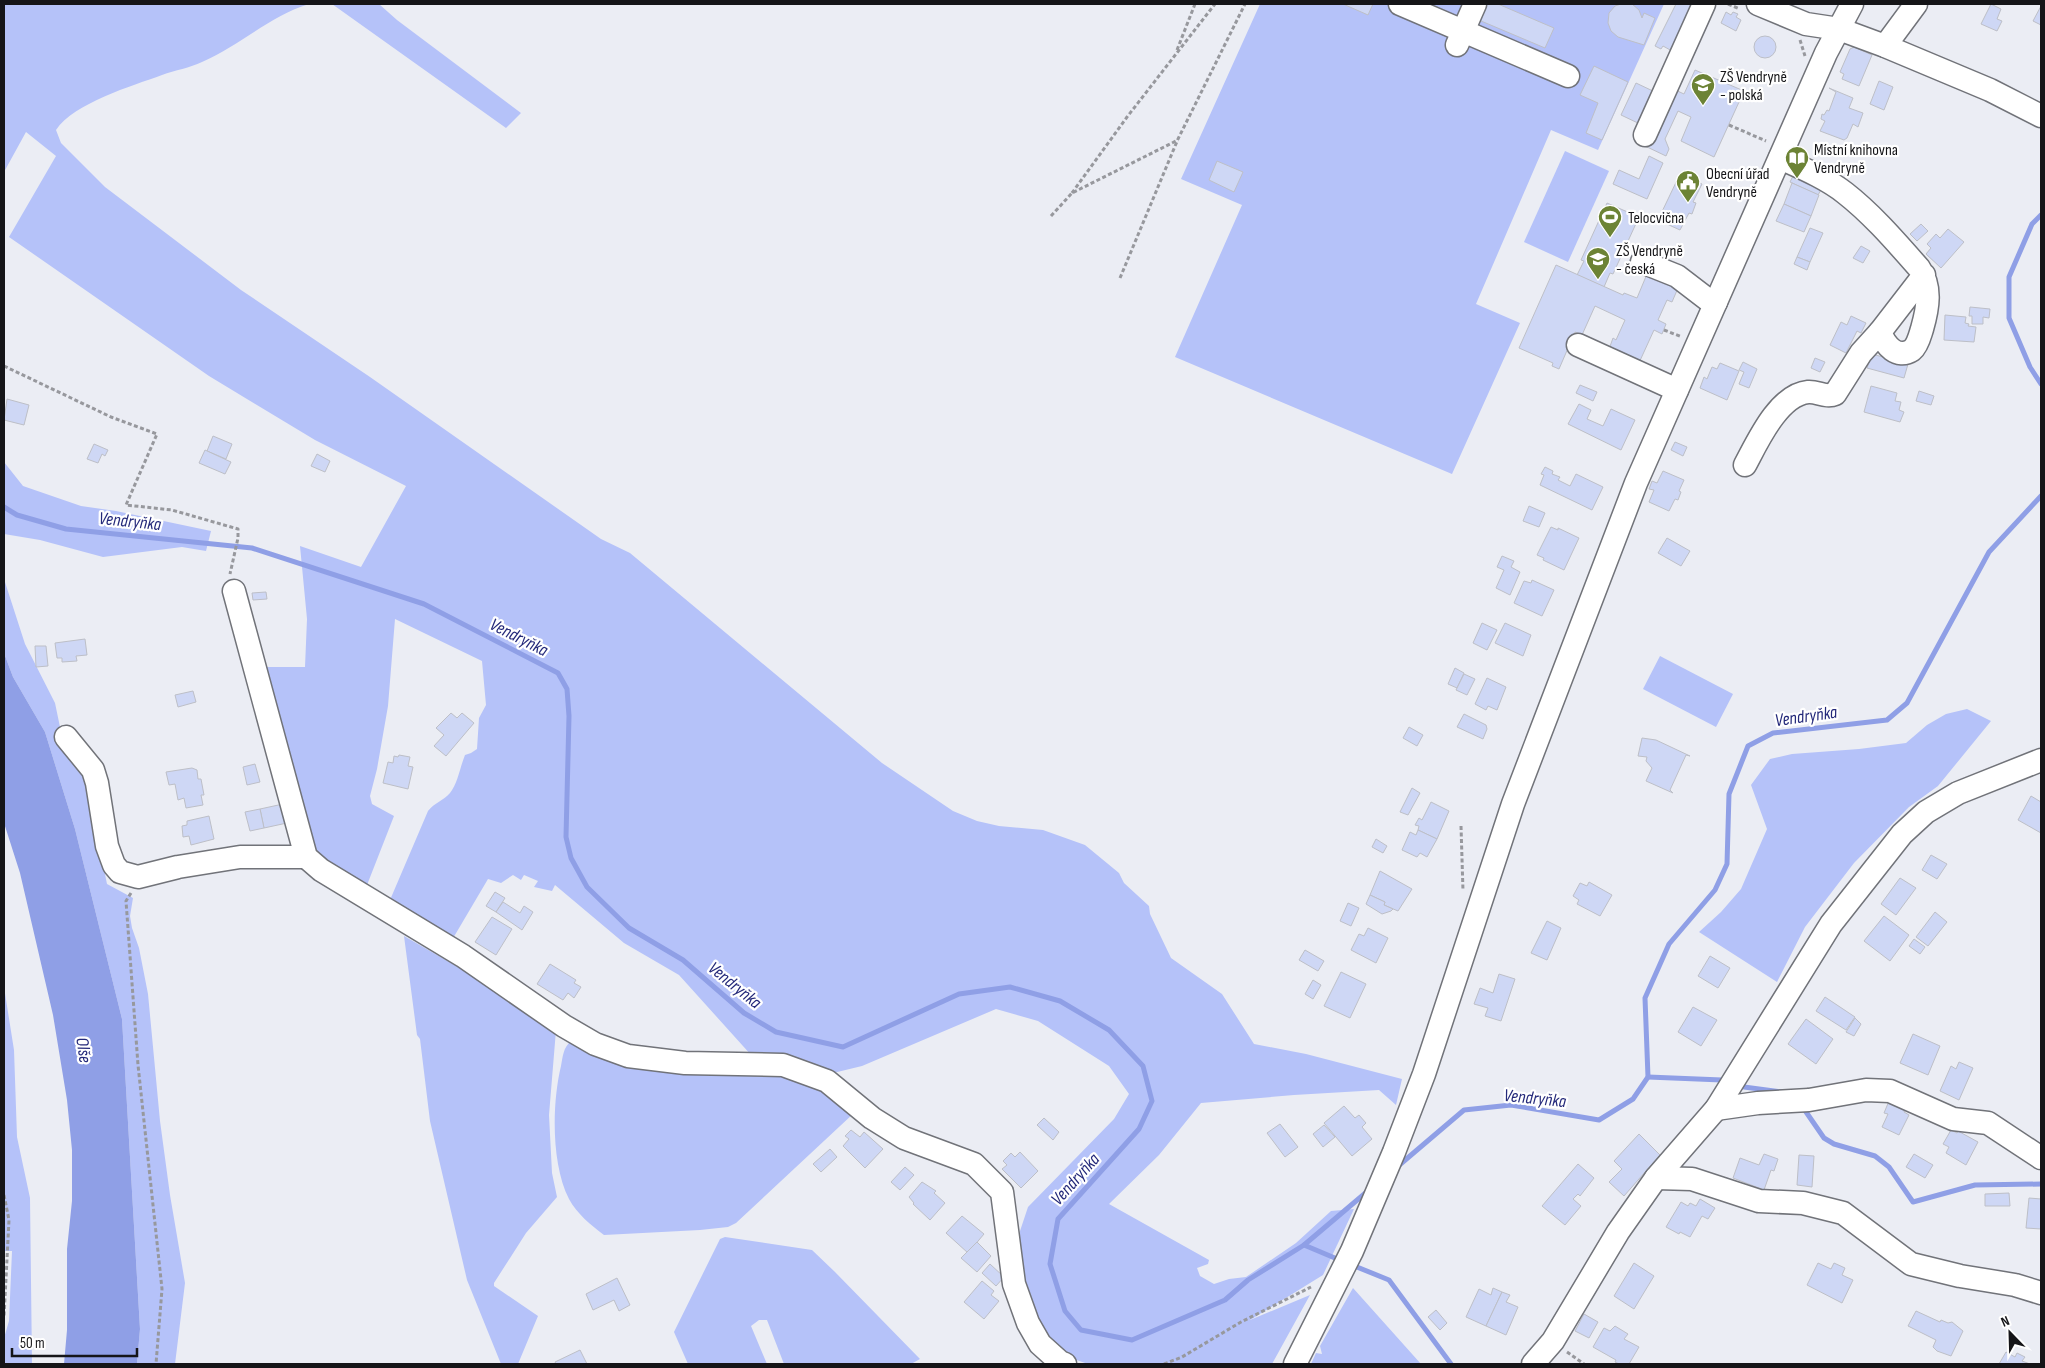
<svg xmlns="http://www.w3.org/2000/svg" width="2045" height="1368" font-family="'Sofia Sans Condensed',sans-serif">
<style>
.green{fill:#b5c2f9}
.water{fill:#8f9fe6}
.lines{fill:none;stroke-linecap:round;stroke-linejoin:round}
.stream{stroke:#8f9fe6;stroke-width:5}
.building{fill:#ced7f5;stroke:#bdbfc7}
.minor-casing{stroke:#717379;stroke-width:25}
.path{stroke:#97989d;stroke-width:3;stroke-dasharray:4 2.5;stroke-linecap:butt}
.minor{stroke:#fff;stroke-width:22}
.labels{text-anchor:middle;stroke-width:4.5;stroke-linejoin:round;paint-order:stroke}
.poi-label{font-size:16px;fill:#151518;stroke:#fff;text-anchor:start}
.water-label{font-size:18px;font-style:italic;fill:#24297a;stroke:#fff}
</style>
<rect width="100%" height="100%" fill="#ebedf4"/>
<!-- green -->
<g class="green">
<path d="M4,4H309C270,16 239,46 202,62C190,68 175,70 162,75C132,86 74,103 56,130L61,143L105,187L241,290L370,377L601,539L630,553L882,763L953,811L977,821L999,826L1043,830L1085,845L1119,873L1124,883L1149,906L1150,914L1171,958L1222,994L1254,1044L1306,1054L1402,1079L1396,1105L1379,1090L1294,1095L1201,1103L1159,1155L1109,1204L1209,1260L1208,1264L1197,1268L1200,1276L1214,1284L1229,1279L1246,1277L1296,1243L1331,1211L1354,1209L1323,1275L1250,1320L1310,1295L1272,1364H1088L1068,1357L1036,1326L1015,1246L1028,1207L1114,1119L1129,1094L1109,1066L1038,1021L996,1009L862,1066L829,1074L752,1056L679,975L624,943L555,885L552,891L534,887L538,881L524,875L521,880L513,875L501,883L488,879L452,940L390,900L428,811C434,803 444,800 450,793C458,783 460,767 465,755L471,753L477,749L479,718L486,705L482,661L395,619L388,706L377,769L370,796L372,804L394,816L367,885L317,854L300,808L265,667H305L307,619L300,546L361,567L406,486L315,440L209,376L9,237L56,156L26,132L4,172Z"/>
<path d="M332,4H379L397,20L521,113L506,128Z"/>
<path d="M1260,4H1664L1598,150L1551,130L1476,304L1520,323L1452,474L1175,357L1242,205L1181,179Z"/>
<path d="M1565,151L1609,171L1568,262L1524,242Z"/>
<path d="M4,462L23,486L81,506L116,511L211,531L206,551L182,547L103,557L40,540L4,534Z"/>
<path d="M4,579L25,644L55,703L65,751L85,777L107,884L133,898L130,916L132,928L139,948L148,994L160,1121L170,1195L185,1283L175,1364H137L140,1329L122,1019L75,829L45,732L13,677L4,653Z"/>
<path d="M1660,656L1733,694L1716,727L1643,689Z"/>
<path d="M1967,709L1991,721L1938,786L1909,807L1854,863L1805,927L1777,982L1699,932L1721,912L1741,889L1767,829L1751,785L1770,759L1792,754L1859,749L1906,743L1927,725L1946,714Z"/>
<path d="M404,936L524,1005L556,1030L549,1115L552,1173L557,1197L526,1233L494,1283V1286L538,1316L518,1364H501L467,1280L430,1121L420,1039L417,1035Z"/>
<path d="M4,987L14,1050L17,1137L30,1198L32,1364H4V1338L9,1321L12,1251H4Z"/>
<path d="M571,1041L808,1077L854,1113L736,1223L728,1227L700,1230L604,1235C591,1225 577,1214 569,1199C551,1164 552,1103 561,1066C563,1056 563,1048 571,1041Z"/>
<path d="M725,1237L812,1250L835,1272L920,1359L911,1364H784L767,1320H759L751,1326L767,1364H688L674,1332L720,1239Z"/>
<path d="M1353,1288L1421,1364H1311L1316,1353L1322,1354L1320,1346Z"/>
</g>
<!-- water -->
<path class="water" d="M4,653L13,677L45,732L75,829L122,1019L140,1329L137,1364H64L67,1330V1249L72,1201V1150L67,1100L53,1015L20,873L4,823Z"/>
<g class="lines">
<!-- stream -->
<g class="stream">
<path d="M2041,215L2032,224L2009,277V318L2030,367L2041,384"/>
<path d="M4,507L17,515L66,529L252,548L424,604L558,673L567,689L569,716L566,837L571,858L587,887L629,928L683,960L744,1013L776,1032L843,1047L959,994L1010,987L1060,1001L1109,1030L1143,1066L1152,1101L1139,1129L1058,1219L1050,1264L1065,1311L1081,1330L1132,1340L1225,1300L1248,1280L1304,1245L1369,1190"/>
<path d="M1648,1077L1722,1080"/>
<path d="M1744,1087L1782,1092"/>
<path d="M1804,1109L1824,1138L1834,1144L1875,1156L1889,1167L1913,1202L1975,1185L2041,1184"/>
<path d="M1397,1167L1464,1110L1511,1105L1599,1120L1633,1099L1648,1077L1645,998L1669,944L1715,890L1727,864L1729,794L1748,746L1773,733L1887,720L1907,703L1989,552L2041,496"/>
<path d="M1304,1245L1342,1261"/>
<path d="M1352,1265L1389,1280L1451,1364"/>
</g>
</g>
<!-- building -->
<g class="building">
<path d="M1343,4H1373L1368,15Z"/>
<path d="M1480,4H1498L1554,28L1545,48L1474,18Z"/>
<path d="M1621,4H1632L1639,10L1642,18L1644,13L1655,18L1644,45L1618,37L1611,31L1608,23L1609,13L1615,6Z"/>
<path d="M1676,4H1689L1694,6L1672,51L1663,46L1661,49L1655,46Z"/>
<path d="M1991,4L2001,9L1997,19L2002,21L1997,31L1981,24Z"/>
<path d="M2041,6V25L2033,21Z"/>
<path d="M1726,12L1731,15L1733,12L1738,14L1736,17L1741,20L1736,31L1721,23Z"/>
<circle cx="1765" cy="47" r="11"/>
<path d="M1854,47L1872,55L1859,86L1842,79L1844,74L1840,72L1850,49Z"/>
<path d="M1594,66L1628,82L1602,140L1586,133L1598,103L1580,95Z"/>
<path d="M1695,70L1744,91L1714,157L1681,141L1691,117L1678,111L1665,139L1669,149L1666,156L1645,146L1671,88L1684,94Z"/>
<path d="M1879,81L1893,87L1884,110L1870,104Z"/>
<path d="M1636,83L1655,92L1640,124L1621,115Z"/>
<path d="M1829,88L1853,98L1849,108L1863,113L1858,127L1853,124L1847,138L1844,140L1820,131L1825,121L1821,119L1822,114L1824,115L1827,110L1829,111L1836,92Z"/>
<path d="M1649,156L1663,163L1647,199L1613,184L1619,170L1639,179Z"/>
<path d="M1217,161L1243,172L1234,192L1209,180Z"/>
<path d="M1796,170L1822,188L1818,195L1790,182Z"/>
<path d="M1680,174L1702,184L1693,202L1696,203L1692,214L1689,213L1680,230L1658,220Z"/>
<path d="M1792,183L1819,195L1811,216L1784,204Z"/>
<path d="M1607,203L1639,217L1613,274L1610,273L1604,287L1577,275L1584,261L1581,260Z"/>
<path d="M1784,204L1811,216L1804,232L1776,221Z"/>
<path d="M1921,224L1928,231L1917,241L1910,234Z"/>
<path d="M1810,228L1823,233L1810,262L1797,257Z"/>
<path d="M1948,229L1964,242L1941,268L1926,254L1931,248L1927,244L1936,234L1940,238Z"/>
<path d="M1861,246L1870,251L1863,263L1853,258Z"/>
<path d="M1797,257L1810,262L1807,270L1794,264Z"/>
<path d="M1556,265L1623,295L1624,293L1637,298L1647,274L1678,288L1672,302L1667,300L1658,320L1666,324L1662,334L1654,330L1638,365L1608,352L1613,338L1616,340L1625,320L1595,306L1582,335L1575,332L1559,369L1552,366L1553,363L1519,348Z"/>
<path d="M1970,307L1990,309L1989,318L1983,317V324H1972V316H1969Z"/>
<path d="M1945,315L1966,317L1965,323L1969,324L1968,326L1976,327L1974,342L1944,340Z"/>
<path d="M1851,316L1866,323L1861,333L1857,331L1846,353L1830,345L1841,322L1847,325Z"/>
<path d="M1872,354L1908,364L1904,378L1867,368Z"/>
<path d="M1815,358L1825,362L1820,372L1811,368Z"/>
<path d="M1743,362L1757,369L1749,388L1739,384L1744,372L1739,370Z"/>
<path d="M1720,363L1739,371L1727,400L1700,388L1704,377L1707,379L1712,367L1717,369Z"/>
<path d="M1580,385L1597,392L1593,401L1576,393Z"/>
<path d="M1871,386L1897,393L1895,401L1901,402L1899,410L1904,412L1900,422L1864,412Z"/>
<path d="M1919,391L1934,396L1931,405L1916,401Z"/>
<path d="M7,399L29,405L24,425L4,420Z"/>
<path d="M1579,404L1591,410L1587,419L1603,426L1611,409L1635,420L1621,450L1568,424Z"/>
<path d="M213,436L232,444L226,459L207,451Z"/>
<path d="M1675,442L1687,447L1683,456L1671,450Z"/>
<path d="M94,444L108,450L105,456L102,454L98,463L87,459Z"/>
<path d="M205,450L231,462L225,474L199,463Z"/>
<path d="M317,454L330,461L325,472L311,466Z"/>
<path d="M1545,467L1553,471L1552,474L1560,477L1558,480L1570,486L1576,474L1603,487L1592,510L1540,485L1544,475L1541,474Z"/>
<path d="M1663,471L1684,480L1679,491L1681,492L1678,500L1675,499L1669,511L1649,502L1654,490L1649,489L1652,481L1657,483Z"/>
<path d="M1529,506L1545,513L1539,527L1523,521Z"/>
<path d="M1551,527L1558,530V528L1579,538L1564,570L1543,560L1544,558L1537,555Z"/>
<path d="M1667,538L1690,551L1681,566L1658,553Z"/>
<path d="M1502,556L1514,561L1511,567L1520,572L1510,595L1496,588L1504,570L1497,567Z"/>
<path d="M1532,580L1554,590L1542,616L1514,603L1524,581L1531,583Z"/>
<path d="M266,592L267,599L253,600L252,593Z"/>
<path d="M1482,623L1497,630L1487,650L1473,643Z"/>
<path d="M1505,623L1531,635L1523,656L1495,643Z"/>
<path d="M85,639L87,655L76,656L77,661L62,662V658H57L55,643Z"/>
<path d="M35,646H46L48,666L36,667Z"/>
<path d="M1455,668L1464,673L1457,688L1448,684Z"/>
<path d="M1464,674L1475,679L1467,695L1456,690Z"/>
<path d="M1487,678L1506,687L1497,710L1488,706L1486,710L1475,704Z"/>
<path d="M193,691L196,702L178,707L175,695Z"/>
<path d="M451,713L457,718L462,713L474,723L446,756L434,746L444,735L436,728Z"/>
<path d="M1464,714L1486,725L1487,729L1483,739L1457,727Z"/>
<path d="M1409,727L1423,735L1417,746L1403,738Z"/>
<path d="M1642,738L1656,740L1690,756L1686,755L1670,790L1673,793L1646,781L1652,768L1646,761L1647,757L1638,756Z"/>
<path d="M399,755L410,757L408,766L413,767L408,789L383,783L388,762L393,763L394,756L398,757Z"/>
<path d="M255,764L260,782L247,785L243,767Z"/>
<path d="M192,768L197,770L198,779H201L204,795H201L203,805L186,808L184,798L178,800L175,784L169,785L166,772Z"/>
<path d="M1412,788L1420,793L1408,815L1400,812Z"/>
<path d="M2031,796L2041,802V833L2018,820Z"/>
<path d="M1431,802L1449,811L1437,839L1418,830L1419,826L1415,825L1419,818L1422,820Z"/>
<path d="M283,804L287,823L264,828L260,809Z"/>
<path d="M260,809L264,828L250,831L245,812Z"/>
<path d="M209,816L214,839L191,845L189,836L183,837L182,826L187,825V821Z"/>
<path d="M1418,830L1437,839L1427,857L1420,853L1417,857L1402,850L1410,832L1416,835Z"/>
<path d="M1376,839L1387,846L1383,853L1372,847Z"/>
<path d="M1931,855L1947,864L1937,879L1922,870Z"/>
<path d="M1380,871L1412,889L1398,911L1384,905L1385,902L1370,895Z"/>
<path d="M1900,878L1916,888L1896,915L1881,904Z"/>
<path d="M1589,882L1612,895L1600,916L1577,904L1579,900L1573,896L1580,883L1587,886Z"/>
<path d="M495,892L505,898L496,912L486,906Z"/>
<path d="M1370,895L1385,902L1384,905L1393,909L1391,911L1382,914L1366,904Z"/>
<path d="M503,902L520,913L524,906L533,912L522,930L496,912Z"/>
<path d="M1348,903L1359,908L1351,926L1340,921Z"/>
<path d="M1935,912L1947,922L1928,946L1916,937Z"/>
<path d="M1884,916L1909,935L1890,961L1864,941Z"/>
<path d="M492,917L512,929L496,955L475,942Z"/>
<path d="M1547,921L1561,928L1547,960L1531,953Z"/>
<path d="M1368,928L1388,938L1376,963L1351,950L1359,934L1364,936Z"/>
<path d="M1914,939L1925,947L1920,954L1909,946Z"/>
<path d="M1305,950L1324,961L1318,971L1299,960Z"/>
<path d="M1710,956L1730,968L1718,988L1698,976Z"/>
<path d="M550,964L576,980L574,983L581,987L574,998L568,993L563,1000L537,984Z"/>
<path d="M1341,972L1366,984L1350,1018L1324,1006Z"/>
<path d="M1499,974L1515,979L1501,1021L1485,1016L1488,1008L1474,1004L1480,988L1493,993Z"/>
<path d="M1313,980L1321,985L1313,999L1305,994Z"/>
<path d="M1825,997L1855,1017L1846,1030L1816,1011Z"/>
<path d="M1693,1007L1717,1020L1701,1046L1678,1032Z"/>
<path d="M1855,1018L1861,1024L1854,1036L1846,1032Z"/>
<path d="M1806,1019L1833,1039L1816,1064L1788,1044Z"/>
<path d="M1913,1034L1940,1046L1928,1075L1900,1063Z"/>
<path d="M1959,1062L1973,1068L1959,1100L1940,1091L1951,1066L1956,1069Z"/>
<path d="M1889,1101L1905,1109L1904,1112L1909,1115L1899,1135L1882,1127L1888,1114L1884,1113Z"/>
<path d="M1344,1106L1355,1118L1359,1115L1366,1123L1362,1127L1372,1139L1352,1156L1324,1123Z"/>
<path d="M1044,1118L1059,1132L1053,1140L1037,1125Z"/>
<path d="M1280,1124L1298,1147L1285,1157L1267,1133Z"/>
<path d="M1324,1125L1335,1137L1323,1147L1313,1134Z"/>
<path d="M851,1130L860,1137L864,1132L883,1149L865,1168L843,1146L849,1139L845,1136Z"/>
<path d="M1951,1130L1957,1133L1958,1131L1978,1142L1966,1165L1946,1153L1949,1147L1943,1144Z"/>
<path d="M1639,1134L1660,1155L1624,1196L1609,1182L1622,1169L1614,1161Z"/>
<path d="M830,1149L837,1157L821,1172L813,1164Z"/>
<path d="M1020,1152L1038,1171L1021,1188L1002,1169L1007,1165L1003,1161L1011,1153L1015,1157Z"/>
<path d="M1764,1154L1778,1159L1774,1171L1771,1170L1764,1190L1733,1178L1740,1158L1759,1165Z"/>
<path d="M1914,1154L1933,1165L1925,1178L1906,1167Z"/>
<path d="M1799,1155L1814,1156L1812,1187L1797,1185Z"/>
<path d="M1578,1164L1594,1178L1580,1196L1578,1194L1573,1199L1581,1206L1565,1225L1542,1206Z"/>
<path d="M905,1167L914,1175L900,1190L891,1182Z"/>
<path d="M922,1182L936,1191L934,1193L945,1203L930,1220L913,1204L914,1203L909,1197Z"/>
<path d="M2009,1193L2010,1206H1985V1194Z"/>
<path d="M2029,1198L2041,1199V1229L2026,1228Z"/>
<path d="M1700,1199L1715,1208L1708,1219L1702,1216L1690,1237L1680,1232L1679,1234L1666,1227L1681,1202L1688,1206L1690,1203L1696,1206Z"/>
<path d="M962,1216L984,1234L968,1253L946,1233Z"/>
<path d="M977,1242L991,1256L977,1272L961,1258Z"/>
<path d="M1634,1263L1654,1276L1634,1309L1614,1296Z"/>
<path d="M1818,1263L1831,1269L1834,1263L1845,1268L1842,1275L1853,1280L1842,1303L1807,1285Z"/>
<path d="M990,1264L1004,1277L996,1286L982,1273Z"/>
<path d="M617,1278L630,1305L619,1311L614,1300L593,1310L586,1294Z"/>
<path d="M982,1281L994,1291L991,1295L999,1301L984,1319L964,1302Z"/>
<path d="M1493,1288L1502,1292L1486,1326L1466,1317L1479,1289L1491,1295Z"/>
<path d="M1502,1292L1510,1295L1506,1302L1518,1307L1506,1335L1486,1326Z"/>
<path d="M1436,1310L1447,1323L1440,1330L1428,1317Z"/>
<path d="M1916,1311L1940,1322L1941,1320L1948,1323L1952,1322L1963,1331L1951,1356L1937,1351L1933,1347L1936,1340L1908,1326Z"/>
<path d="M1584,1314L1598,1322L1589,1338L1575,1331Z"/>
<path d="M1615,1326L1628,1334L1624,1339L1639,1347L1629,1364H1619L1615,1362L1616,1360L1593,1347L1604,1328L1610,1331Z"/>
<path d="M580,1350L587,1364H556L555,1362Z"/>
<path d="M2006,1352L2015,1357L2017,1353L2025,1357L2022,1361L2030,1364H1999Z"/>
</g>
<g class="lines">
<!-- minor casing -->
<g class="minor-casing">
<g id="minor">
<path d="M1400,4L1568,76"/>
<path d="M1758,4L1806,24L1839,29L1885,46L1990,90L2041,116"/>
<path d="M1457,45L1475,4"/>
<path d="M1885,46L1916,4"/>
<path d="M1645,135L1704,4"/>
<path d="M1780,158C1802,168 1826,178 1845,193C1872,214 1896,242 1919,268C1932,287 1928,308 1922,329C1920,335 1918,345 1912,350C1897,360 1885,345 1880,332L1924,275"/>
<path d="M1642,262L1677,276L1707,299L1716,302"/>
<path d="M1578,345L1677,390"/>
<path d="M1745,465C1757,443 1778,395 1808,392C1817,391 1826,398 1835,394L1861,353L1880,332"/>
<path d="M234,591L306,857L321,870L463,956L564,1026L595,1044L628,1056L685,1063L783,1065L827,1081L872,1118L904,1138L974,1164L1002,1192L1014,1284L1028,1323L1040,1344L1060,1362L1065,1364"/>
<path d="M66,737L93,770L97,783L107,846L114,865L120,872L138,877L178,867L240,857H306"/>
<path d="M1716,1109L1758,1103L1809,1100L1866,1090L1890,1091L1953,1119L1988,1123L2041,1158"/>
<path d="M1656,1178L1692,1179L1759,1201L1803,1203L1843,1213L1911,1264L1960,1276L2015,1285L2041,1293"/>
<path d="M1295,1364L1352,1251L1394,1152L1424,1074L1513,804L1636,483L1826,53L1852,4"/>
<path d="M1533,1364L1553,1341L1618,1232L1656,1178L1716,1109L1831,924L1902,834L1926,812L1958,793L2041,760"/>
</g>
</g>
<!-- path -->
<g class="path">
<path d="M1728,4L1740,9"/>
<path d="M1800,40L1805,56"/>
<path d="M1177,50L1195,4"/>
<path d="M1729,125L1766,141"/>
<path d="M1072,193L1127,117L1215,4"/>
<path d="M1051,216L1072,193L1178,140"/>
<path d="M1120,278L1178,139L1245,4"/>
<path d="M1664,330L1682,337"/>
<path d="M4,366L111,417L157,434L126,505L172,510L238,529V538L230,574"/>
<path d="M1461,826L1463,891"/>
<path d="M131,893L126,901L138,1065L162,1289L156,1364"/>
<path d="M4,1195L9,1220L4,1317"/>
<path d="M1567,1352L1584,1364"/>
<path d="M1164,1364L1182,1357L1241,1322L1311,1287"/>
</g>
<!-- minor -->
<use href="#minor" class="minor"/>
</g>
<!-- icons -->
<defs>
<g id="school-pin" transform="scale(1.25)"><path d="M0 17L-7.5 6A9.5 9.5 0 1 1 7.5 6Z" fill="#6c8335" stroke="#fff"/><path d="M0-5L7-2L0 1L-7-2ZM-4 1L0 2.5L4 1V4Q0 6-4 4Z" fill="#fff"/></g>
<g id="library-pin" transform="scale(1.25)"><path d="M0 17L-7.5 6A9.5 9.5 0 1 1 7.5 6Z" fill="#6c8335" stroke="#fff"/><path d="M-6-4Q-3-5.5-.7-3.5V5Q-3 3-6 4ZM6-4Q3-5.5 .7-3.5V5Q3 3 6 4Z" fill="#fff"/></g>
<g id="civic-pin" transform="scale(1.25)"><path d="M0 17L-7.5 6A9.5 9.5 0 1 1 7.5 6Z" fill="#6c8335" stroke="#fff"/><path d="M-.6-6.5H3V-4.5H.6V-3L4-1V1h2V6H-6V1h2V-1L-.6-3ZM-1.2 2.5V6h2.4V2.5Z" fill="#fff"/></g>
<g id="stadium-pin" transform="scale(1.25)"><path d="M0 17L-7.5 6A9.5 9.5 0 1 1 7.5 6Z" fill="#6c8335" stroke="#fff"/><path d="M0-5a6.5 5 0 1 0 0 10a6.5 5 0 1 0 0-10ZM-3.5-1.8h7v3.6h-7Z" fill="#fff"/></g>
</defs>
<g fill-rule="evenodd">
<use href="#school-pin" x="1703" y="85"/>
<use href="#library-pin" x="1797" y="158"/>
<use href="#civic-pin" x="1688" y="182"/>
<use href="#stadium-pin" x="1610" y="217"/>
<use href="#school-pin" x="1598" y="259"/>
</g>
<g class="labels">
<!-- poi labels -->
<g class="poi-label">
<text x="1720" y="82">ZŠ Vendryně<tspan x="1720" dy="18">- polská</tspan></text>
<text x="1814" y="155">Místní knihovna<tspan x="1814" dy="18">Vendryně</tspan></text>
<text x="1706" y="179">Obecní úřad<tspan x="1706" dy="18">Vendryně</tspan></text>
<text x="1628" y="223">Telocvična</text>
<text x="1616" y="256">ZŠ Vendryně<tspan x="1616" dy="18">- česká</tspan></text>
</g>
<!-- water labels -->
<g class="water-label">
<text transform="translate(130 521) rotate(6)" y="6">Vendryňka</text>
<text transform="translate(519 637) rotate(27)" y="6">Vendryňka</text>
<text transform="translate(1806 716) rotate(-8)" y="6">Vendryňka</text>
<text transform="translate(735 985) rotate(39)" y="6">Vendryňka</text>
<text transform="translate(84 1050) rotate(82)" y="6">Olše</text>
<text transform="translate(1535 1098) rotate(6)" y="6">Vendryňka</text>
<text transform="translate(1075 1179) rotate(-48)" y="6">Vendryňka</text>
</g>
</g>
<!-- border -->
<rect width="2045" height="1368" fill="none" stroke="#151518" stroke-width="10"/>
<!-- north arrow -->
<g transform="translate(2010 1333) rotate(337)" stroke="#ffffff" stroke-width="4" paint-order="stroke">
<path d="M0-4L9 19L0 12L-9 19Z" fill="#151518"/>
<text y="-8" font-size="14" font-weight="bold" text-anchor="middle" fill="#151518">N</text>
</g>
<!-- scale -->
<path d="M12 1348v8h125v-8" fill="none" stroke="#151518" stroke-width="2.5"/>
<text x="20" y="1348" font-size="15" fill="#151518" stroke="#ffffff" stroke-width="4" paint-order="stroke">50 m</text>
</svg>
